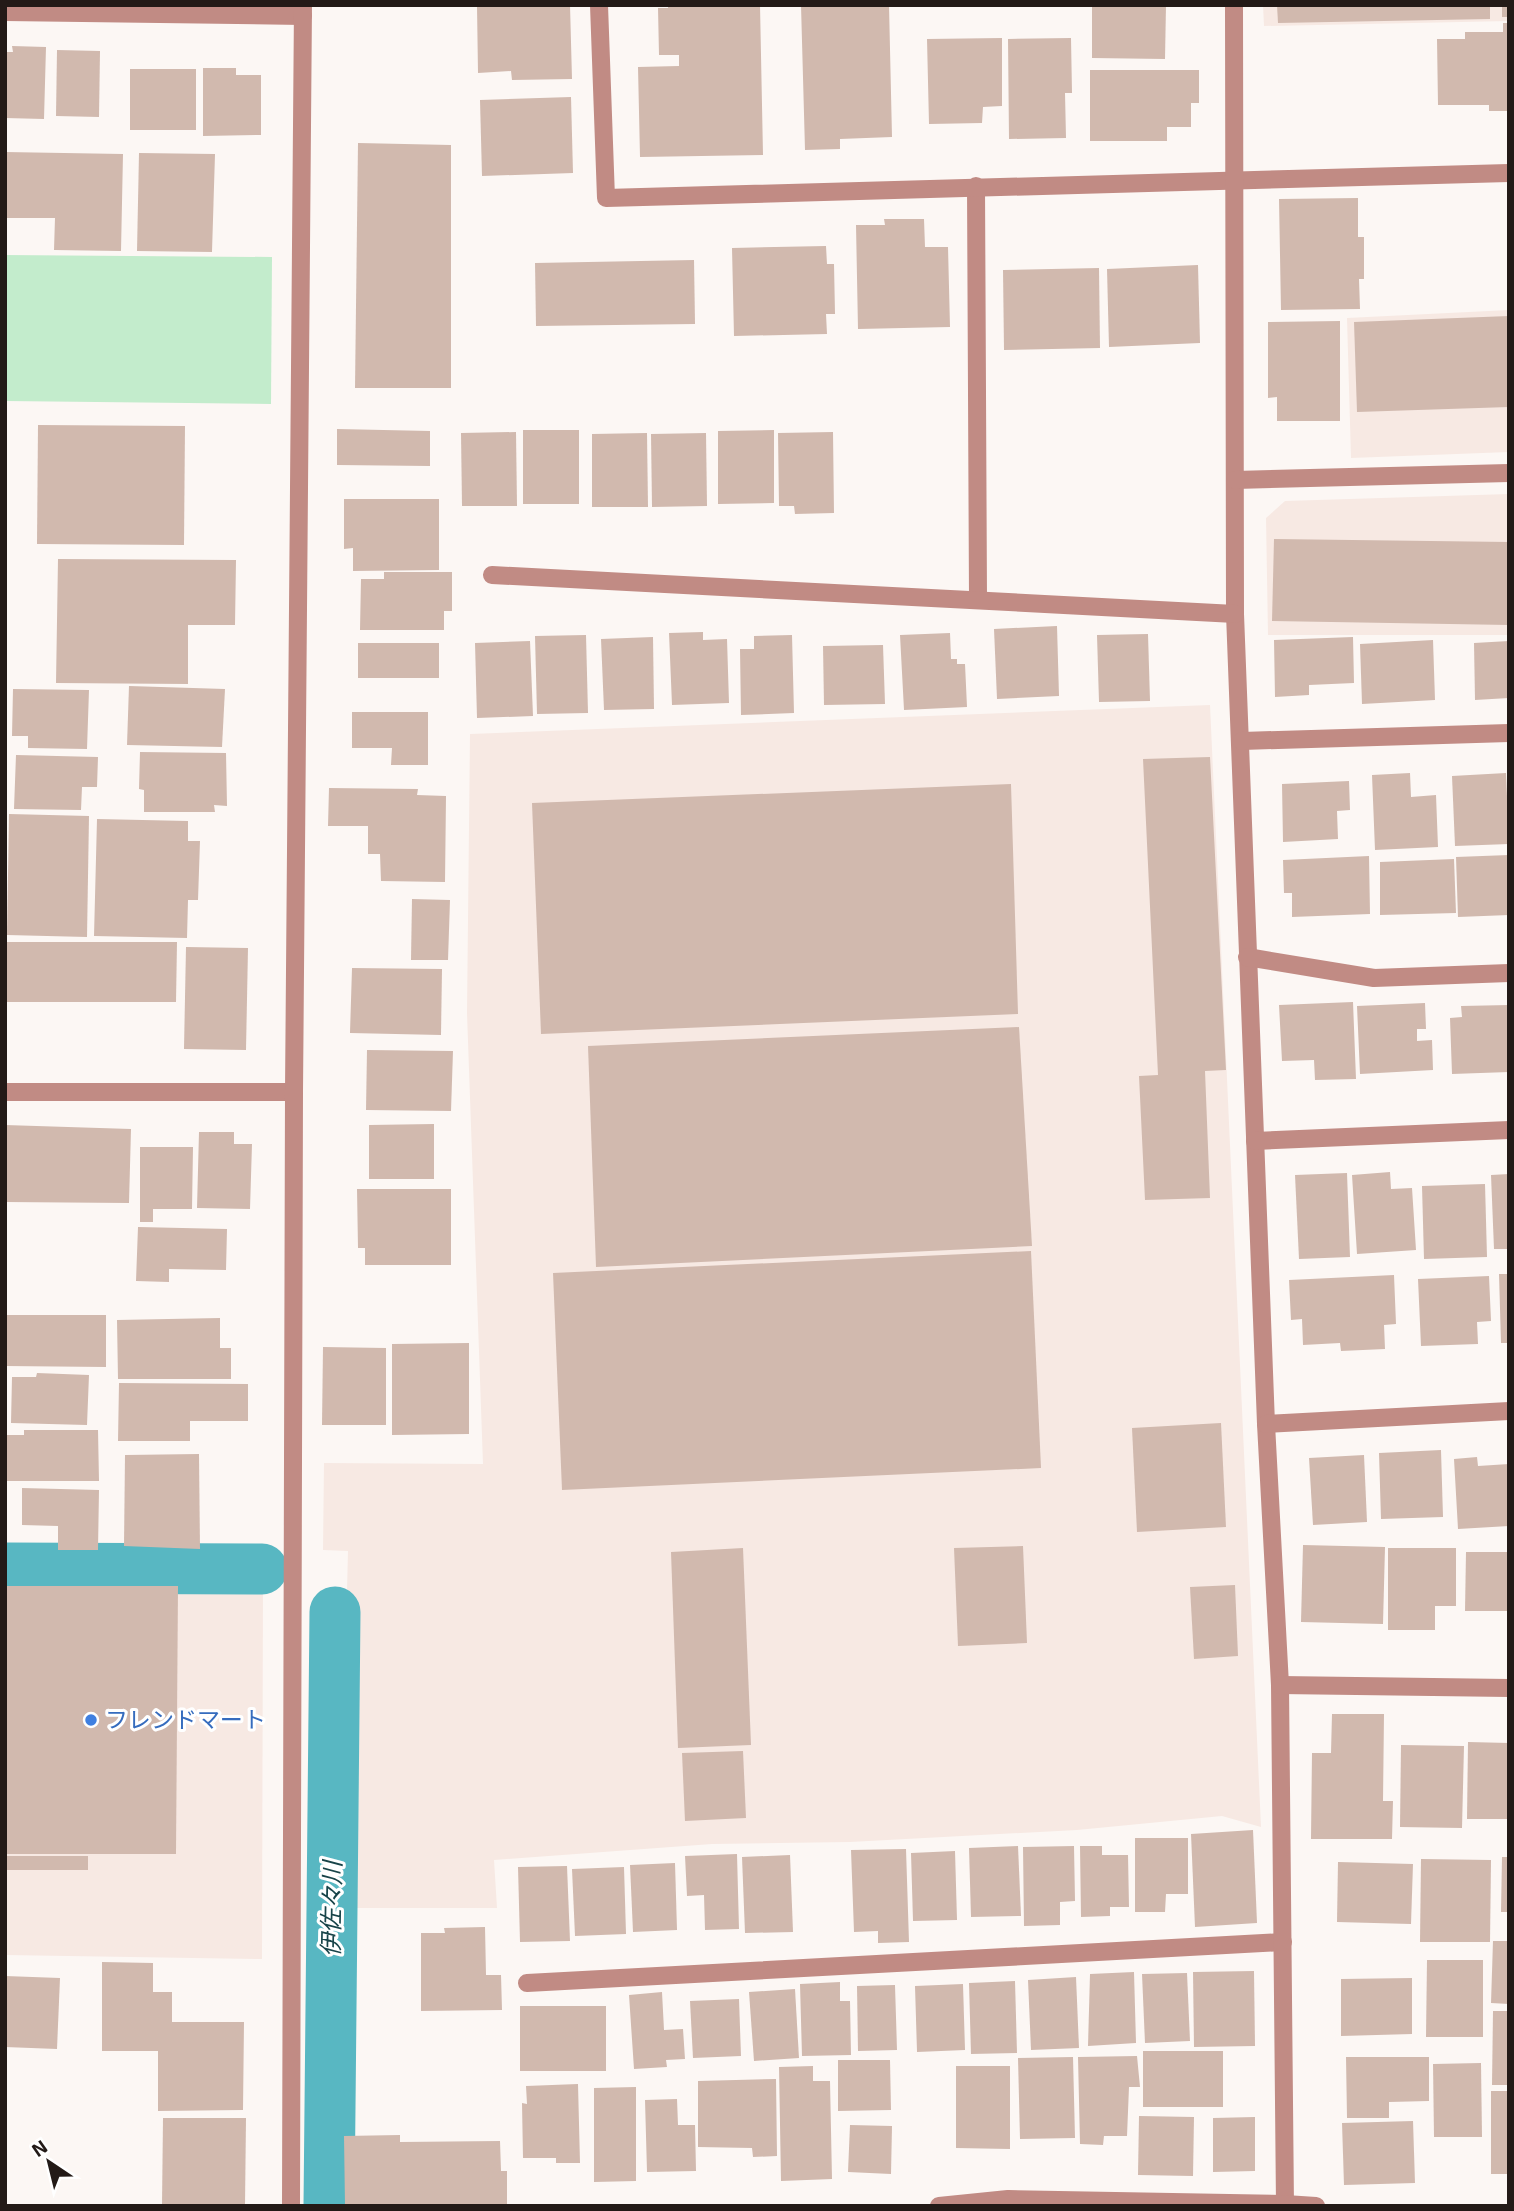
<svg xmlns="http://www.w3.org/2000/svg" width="1514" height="2211" font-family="'Exo 2','Noto Sans JP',sans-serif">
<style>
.built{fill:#f7e9e3}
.green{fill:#c3eccc}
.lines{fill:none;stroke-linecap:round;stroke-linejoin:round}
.canal{stroke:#58b7c2;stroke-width:51}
.building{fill:#d1b9ae}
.service{stroke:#c18b84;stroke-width:18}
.minor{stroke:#c18b84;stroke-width:18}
.tertiary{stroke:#c18b84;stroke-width:18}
.shop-dot{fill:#3f7fe0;stroke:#fff;stroke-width:2.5}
.labels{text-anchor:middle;stroke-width:6;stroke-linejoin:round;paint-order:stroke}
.shop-label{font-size:23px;fill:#366cbe;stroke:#fff;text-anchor:start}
.water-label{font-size:24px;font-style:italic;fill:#184449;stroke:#fff}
</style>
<rect width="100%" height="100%" fill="#fcf7f4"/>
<!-- built -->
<g class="built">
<path d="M1263,5H1509V21L1264,26Z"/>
<path d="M1509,310V452L1351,458L1347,318Z"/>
<path d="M1509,494V635H1268L1266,518L1285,501Z"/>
<path d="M1210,705L1261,1827L1222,1816L1077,1830L850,1842L712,1844L494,1860L497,1908H339L348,1551L323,1550L324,1463L483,1464L467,1013L470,734Z"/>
<path d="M263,1578L262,1959L5,1955V1580Z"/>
</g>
<!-- green -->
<path class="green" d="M5,255L272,257L271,404L5,401Z"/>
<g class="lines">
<!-- canal -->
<g class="canal">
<path d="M5,1568L262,1569"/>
<path d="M329,2206L335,1612"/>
</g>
</g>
<!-- building -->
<g class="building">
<path d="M570,5L572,79L512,80L511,71L478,73L477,6Z"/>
<path d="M668,5H760L763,155L640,157L638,67L679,66V55H659L658,8H668Z"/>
<path d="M801,5H889L892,137L840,139V149L805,150Z"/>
<path d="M1092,5H1166L1165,59L1092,58Z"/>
<path d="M1277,5H1490V19L1278,23Z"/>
<rect x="1502" y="5" width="7" height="12"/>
<path d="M1503,23H1509V111H1489V105H1438L1437,39H1465V32H1503Z"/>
<path d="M1002,38V106L983,107L982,123L929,124L927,39Z"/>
<path d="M1071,38L1072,93H1065L1066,138L1009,139L1008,39Z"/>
<path d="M12,46L46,47L44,119L5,118V52H13Z"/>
<path d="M57,50L100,51L99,117L56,116Z"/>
<path d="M203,68H236V75H261V135L203,136Z"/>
<rect x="130" y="69" width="66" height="61"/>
<path d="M1090,70H1199V103H1191V127H1167V141H1090Z"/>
<path d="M571,97L573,173L482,176L480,100Z"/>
<path d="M358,143L451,145V388H355Z"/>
<path d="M5,152L123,154L121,251L54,250L55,218H5Z"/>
<path d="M139,153L215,154L212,252L137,251Z"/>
<path d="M1358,198V237H1364V279H1359L1360,309L1281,310L1279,199Z"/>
<path d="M884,219H924L925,247H948L950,327L858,329L856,225H885Z"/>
<path d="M826,246L827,264H834L835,314H826L827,334L734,336L732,248Z"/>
<path d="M694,260L695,324L536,326L535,263Z"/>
<path d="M1198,265L1200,343L1109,347L1107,269Z"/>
<path d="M1099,268L1100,348L1004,350L1003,270Z"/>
<path d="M1509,316V407L1357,412L1354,322Z"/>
<path d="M1340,321V421H1277V397L1268,398V322Z"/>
<path d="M38,425L185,426L184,545L37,544Z"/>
<path d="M337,429L430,431V466L337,465Z"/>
<rect x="523" y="430" width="56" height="74"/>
<path d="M774,430V503L718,504V431Z"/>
<path d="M516,432L517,506H462L461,433Z"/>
<path d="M833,432L834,513L795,514L794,506H779L778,433Z"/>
<path d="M647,433L648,507H592V434Z"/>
<path d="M706,433L707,506L652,507L651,434Z"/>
<path d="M344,499H439V570L353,571V548L344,549Z"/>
<path d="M1274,539L1509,542V625L1272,621Z"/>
<path d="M58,559L236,560L235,625H188V684L56,683Z"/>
<path d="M384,572H452V611H444V630H360L361,579H384Z"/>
<path d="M1057,626L1059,696L997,699L994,629Z"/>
<path d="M703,632V640L727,639L729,703L672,705L669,633Z"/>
<path d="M950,633L951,659H957V664H965L967,707L904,710L900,635Z"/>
<path d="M1148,634L1150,701L1099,702L1097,635Z"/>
<path d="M586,635L588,713L537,714L535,636Z"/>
<path d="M792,635L794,713L741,715L740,649H754V636Z"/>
<path d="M653,637L654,709L604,710L601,639Z"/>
<path d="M1353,637L1354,683L1309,685V695L1275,697L1274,640Z"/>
<path d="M1433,640L1435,700L1362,704L1360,644Z"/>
<path d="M530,641L533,716L477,718L475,643Z"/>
<path d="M1509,641V698L1475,700L1474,643Z"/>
<rect x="358" y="643" width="81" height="35"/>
<path d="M883,645L885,704L824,705L823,646Z"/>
<path d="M129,686L225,689L222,747L127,745Z"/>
<path d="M13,689L89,690L87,749L28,748V736H12Z"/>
<path d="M352,712H428V765H391L392,748H352Z"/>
<path d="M140,752L226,753L227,806L214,805L215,812H144V790L139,789Z"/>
<path d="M16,755L98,757L97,787H82L81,810L14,809Z"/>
<path d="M1210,757L1226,1070L1205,1071L1210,1198L1145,1200L1139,1076L1158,1075L1143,759Z"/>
<path d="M1410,773L1411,797L1436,795L1438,847L1375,850L1372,775Z"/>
<path d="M1506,773L1509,844L1455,846L1452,776Z"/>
<path d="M1349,781L1350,810L1337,811L1338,839L1283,842L1282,784Z"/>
<path d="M1011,784L1018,1014L541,1034L532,803Z"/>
<path d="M329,788L418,789L417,795L446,796L445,882L381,881L380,854H368V826H328Z"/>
<path d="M9,814L89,816L87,937L7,935Z"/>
<path d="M97,819L188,821V841H200L198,900H188L187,938L94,936Z"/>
<path d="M1509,855V915L1458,917L1456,857Z"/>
<path d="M1369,856L1370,914L1292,917V893H1284L1283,860Z"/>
<path d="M1454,859L1456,913L1380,915V862Z"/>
<path d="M412,899L450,900L448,960H411Z"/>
<path d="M5,942H177L176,1002H5Z"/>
<path d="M186,947L248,948L246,1050L184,1049Z"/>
<path d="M352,968L442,969L441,1035L350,1033Z"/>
<path d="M1353,1002L1356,1079L1315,1080L1314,1060L1282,1061L1279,1005Z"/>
<path d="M1425,1003L1426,1029H1417V1041L1432,1040L1433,1070L1360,1074L1357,1006Z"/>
<path d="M1509,1005V1072L1452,1074L1450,1018L1462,1017L1461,1006Z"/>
<path d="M1019,1027L1032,1246L596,1267L588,1046Z"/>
<path d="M367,1050L453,1051L451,1111L366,1110Z"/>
<path d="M434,1124V1179H369V1125Z"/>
<path d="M5,1125L131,1129L129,1203L5,1202Z"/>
<path d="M199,1132H234V1144H252L250,1209L197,1208Z"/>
<path d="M140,1147H193L192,1209H153V1222H140Z"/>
<path d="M1390,1172L1391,1189L1412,1188L1416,1250L1357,1254L1352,1175Z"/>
<path d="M1347,1173L1350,1257L1299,1259L1295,1175Z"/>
<path d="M1509,1174V1249H1494L1491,1175Z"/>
<path d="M1485,1184L1487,1257L1424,1259L1422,1186Z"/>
<path d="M357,1189H451V1265H365V1248H358Z"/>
<path d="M138,1227L227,1229L226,1270L169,1269V1282L136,1281Z"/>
<path d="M1031,1251L1041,1468L562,1490L553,1273Z"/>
<path d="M1499,1274H1509V1343H1501Z"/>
<path d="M1394,1275L1396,1324L1384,1325L1385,1349L1341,1351L1340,1343L1303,1345L1302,1319L1291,1320L1289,1280Z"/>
<path d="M1489,1276L1491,1321L1477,1322L1478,1344L1421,1346L1418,1279Z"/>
<path d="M5,1315H106V1367L5,1366Z"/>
<path d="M220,1318V1348H231V1379H118L117,1320Z"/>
<path d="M469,1343V1434L392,1435V1344Z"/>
<path d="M323,1347L386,1348V1425H322Z"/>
<path d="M37,1373L89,1375L87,1425L11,1423L12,1377H36Z"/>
<path d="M119,1383L248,1384V1421H190V1441H118Z"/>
<path d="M1221,1423L1226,1527L1137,1532L1132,1428Z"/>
<path d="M24,1430H98L99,1481H5V1435H24Z"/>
<path d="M1441,1450L1443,1517L1381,1519L1379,1453Z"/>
<path d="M199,1454L200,1549L124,1546L125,1455Z"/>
<path d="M1364,1455L1367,1522L1313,1525L1309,1458Z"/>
<path d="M1477,1457L1478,1466L1509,1464V1526L1458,1529L1454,1459Z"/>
<path d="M22,1488L99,1490L98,1550H58V1526L22,1525Z"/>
<path d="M1303,1545L1385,1547L1383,1624L1301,1622Z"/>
<path d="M1023,1546L1027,1643L958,1646L954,1548Z"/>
<path d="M743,1548L751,1745L678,1748L671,1552Z"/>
<path d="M1388,1548H1456V1606H1435V1630H1388Z"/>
<path d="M1466,1552H1509V1611H1465Z"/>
<path d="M1235,1585L1238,1656L1194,1659L1190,1587Z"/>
<path d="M5,1586H178L176,1854H5Z"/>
<path d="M1332,1714H1384L1383,1801H1393L1392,1839H1311L1312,1753H1331Z"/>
<path d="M1468,1742L1509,1743V1819H1467Z"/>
<path d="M1401,1745L1464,1746L1462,1828L1400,1827Z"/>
<path d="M743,1751L746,1818L685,1821L682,1753Z"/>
<path d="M1253,1830L1257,1923L1195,1927L1191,1834Z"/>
<path d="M1135,1838H1188V1894H1166L1165,1912H1135Z"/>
<path d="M1018,1846L1021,1916L971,1917L969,1848Z"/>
<path d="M1074,1846L1075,1901L1060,1902V1925L1024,1926L1023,1847Z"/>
<path d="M1080,1846H1102V1855H1128L1129,1907H1110V1916L1081,1917Z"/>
<path d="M906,1849L909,1942L878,1943V1931L854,1932L851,1850Z"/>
<path d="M955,1851L957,1920L913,1921L911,1853Z"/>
<path d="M737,1854L739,1929L705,1930L704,1895L687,1896L685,1856Z"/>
<path d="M790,1855L793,1932L745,1933L742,1857Z"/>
<rect x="5" y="1856" width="83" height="14"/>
<path d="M1502,1857H1509V1912H1501Z"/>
<path d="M1421,1859L1491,1860L1490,1942H1420Z"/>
<path d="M1338,1862L1413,1864L1411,1924L1337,1922Z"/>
<path d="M675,1863L677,1930L633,1932L630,1865Z"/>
<path d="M567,1866L570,1941L520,1942L518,1867Z"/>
<path d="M624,1867L626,1934L575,1936L572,1869Z"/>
<path d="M485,1927L486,1975H501L502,2010L421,2011V1933H445L444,1928Z"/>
<path d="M1493,1941H1509V2004L1491,2003Z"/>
<path d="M1427,1960H1483V2037H1426Z"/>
<path d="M102,1962L153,1963V1992H172V2022H244L243,2110L158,2111V2051H102Z"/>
<path d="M1254,1971L1255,2046L1194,2047L1193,1972Z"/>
<path d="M1134,1972L1136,2043L1088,2046L1090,1974Z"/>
<path d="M1187,1973L1190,2041L1145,2043L1142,1974Z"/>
<path d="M5,1976L60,1978L57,2049L5,2047Z"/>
<path d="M1076,1977L1079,2048L1031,2050L1028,1980Z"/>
<path d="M1412,1978V2034L1341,2036V1979Z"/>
<path d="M1015,1981L1017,2053L971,2054L969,1983Z"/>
<path d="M840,1982V2001H850L851,2055L802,2056L800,1984Z"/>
<path d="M963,1984L965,2050L917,2052L915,1986Z"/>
<path d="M895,1985L897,2050L858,2051L857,1986Z"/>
<path d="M795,1989L799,2058L754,2061L749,1992Z"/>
<path d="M662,1992L664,2030L683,2029L685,2059L666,2060L667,2067L634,2069L629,1995Z"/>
<path d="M739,1999L741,2056L693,2058L690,2001Z"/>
<rect x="520" y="2006" width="86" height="65"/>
<path d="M1493,2011H1509V2085H1492Z"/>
<rect x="1143" y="2051" width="80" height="56"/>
<path d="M1137,2056L1140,2087H1129L1127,2136H1104L1103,2145L1080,2144L1078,2057Z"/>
<path d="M1073,2057L1075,2138L1020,2139L1018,2058Z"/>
<path d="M1346,2057H1429V2101L1389,2102V2118H1347Z"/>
<path d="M838,2060H890L891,2110L838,2111Z"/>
<path d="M1481,2063L1482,2137H1434L1433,2064Z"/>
<path d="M813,2066V2081H830L832,2179L781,2181L779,2067Z"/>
<path d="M956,2066H1010V2149L956,2148Z"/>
<path d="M776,2079L777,2156L753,2157L752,2148L698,2147V2081Z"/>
<path d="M578,2084L580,2163H556V2158H523L522,2103L527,2104L526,2086Z"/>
<path d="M636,2087V2181L594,2182V2088Z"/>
<rect x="1491" y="2091" width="18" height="83"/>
<path d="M677,2099L678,2125H695L696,2171L647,2172L645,2100Z"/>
<path d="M1139,2116L1194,2117L1193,2176L1138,2175Z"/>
<path d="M1255,2117V2171L1213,2172V2118Z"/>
<path d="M163,2118H246L245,2205H162Z"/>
<path d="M1413,2121L1415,2183L1344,2185L1342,2123Z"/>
<path d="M850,2125L892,2126L891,2174L848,2172Z"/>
<path d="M400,2135V2142L500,2141L501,2171H507V2206H345L344,2136Z"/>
</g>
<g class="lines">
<!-- service -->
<g class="service">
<path d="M976,186L978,599"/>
<path d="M527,1983L1283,1942"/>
<path d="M939,2206L1008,2199L1285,2204"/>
</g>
<!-- minor -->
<g class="minor">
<path d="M599,5L606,198L1509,173"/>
<path d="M1234,5L1235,614L1266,1424L1280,1685L1285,2206"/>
<path d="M5,12L303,16"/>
<path d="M1235,480L1509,473"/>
<path d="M492,575L1235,614"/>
<path d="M1242,741L1509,733"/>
<path d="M1247,957L1374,978L1509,973"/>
<path d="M5,1092H294"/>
<path d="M1255,1141L1509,1130"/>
<path d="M1266,1424L1509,1411"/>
<path d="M1280,1685L1509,1688"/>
<path d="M1285,2204L1316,2206"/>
</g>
<!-- tertiary -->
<path class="tertiary" d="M291,2206L294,1092L303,5"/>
</g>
<!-- markers -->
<circle class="shop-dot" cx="91" cy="1720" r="7"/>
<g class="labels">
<!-- shop labels -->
<g class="shop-label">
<text x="105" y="1728">フレンドマート</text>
</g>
<!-- water labels -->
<g class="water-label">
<text transform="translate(332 1909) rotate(-89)" y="8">伊佐々川</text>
</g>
</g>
<!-- border -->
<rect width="1514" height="2211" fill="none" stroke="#231a17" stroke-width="14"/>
<!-- north arrow -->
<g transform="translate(49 2162) rotate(325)" stroke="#ffffff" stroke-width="5" paint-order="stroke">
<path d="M0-5L12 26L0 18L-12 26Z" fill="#231a17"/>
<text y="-10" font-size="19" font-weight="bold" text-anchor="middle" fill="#231a17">N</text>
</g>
</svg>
